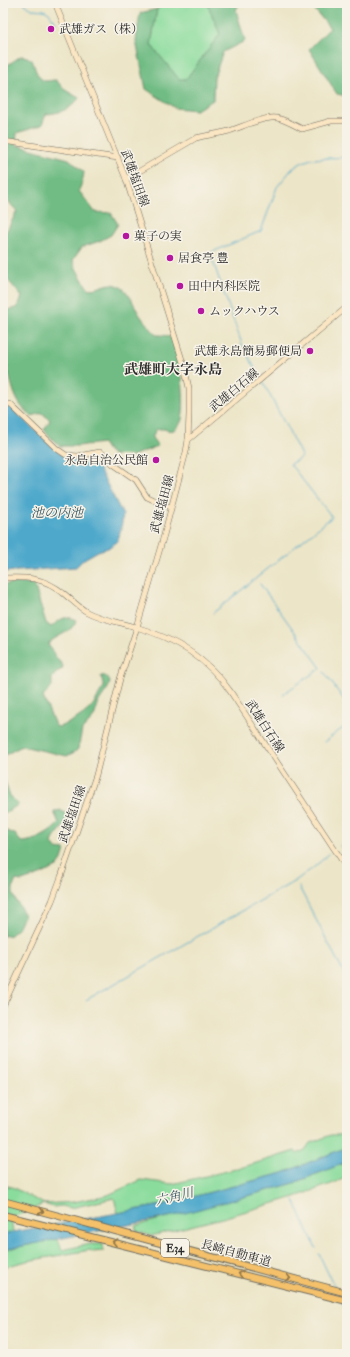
<svg xmlns="http://www.w3.org/2000/svg" width="350" height="1357" font-family="'IM FELL Double Pica','Noto Serif JP',serif">
<style>
.green{fill:#8adc9c;stroke:#5a8464}
.forest{fill:#6fbc84;stroke:#4d7458}
.water{fill:#4da8cb;stroke:#3c6a7b}
.lines{fill:none;stroke-linecap:round;stroke-linejoin:round}
.stream{stroke:#4da8cb;stroke-width:1}
.secondary-casing{stroke:#6f6c62;stroke-width:6}
.highway-casing{stroke:#6f6c62;stroke-width:8}
.secondary{stroke:#fbe6c3;stroke-width:5}
.highway{stroke:#f4c16a;stroke-width:6}
.oneway{stroke:#90764a}
.poi-dot{fill:#b5179e;stroke:#f7f3e8;stroke-width:1.5}
.labels{text-anchor:middle;stroke-width:3;stroke-linejoin:round;paint-order:stroke}
.shield{fill:#f7f3e8;stroke:#686764;stroke-width:1}
.shield-label{font-size:11px;font-weight:bold;fill:#2b2b2b}
.poi-label{font-size:12px;fill:#2b2b2b;stroke:#f7f3e8;text-anchor:start}
.street-label{font-size:12px;fill:#2b2b2b;stroke:#f7f3e8}
.water-label{font-size:13px;font-style:italic;fill:#375763;stroke:#f7f3e8}
.quarter-label{font-size:14px;font-weight:bold;fill:#2b2b2b;stroke:#f7f3e8}
</style>
<rect width="100%" height="100%" fill="#f7f3e8"/>
<filter id="ink" filterUnits="userSpaceOnUse"><feTurbulence type="fractalNoise" baseFrequency=".025" numOctaves="2"/><feDisplacementMap in="SourceGraphic" scale="8" xChannelSelector="R" yChannelSelector="G"/><feConvolveMatrix kernelMatrix="1 2 1 2 8 2 1 2 1" color-interpolation-filters="sRGB"/></filter>
<filter id="wash" filterUnits="userSpaceOnUse"><feTurbulence type="fractalNoise" baseFrequency=".012" numOctaves="4" result="noise"/><feDisplacementMap in="SourceGraphic" scale="16" xChannelSelector="R" yChannelSelector="G"/><feGaussianBlur stdDeviation="0.9" result="paint"/><feColorMatrix in="noise" values="0 0 0 0 0 0 0 0 0 0 0 0 0 0 0 0 0 1.4 0 .05"/><feComposite in="paint" operator="in"/></filter>
<g filter="url(#wash)">
<rect width="100%" height="100%" fill="#ece5c7"/>
<!-- green -->
<g class="green">
<path d="M166,3H207L220,34L186,79L179,80L151,45L157,9Z"/>
<path d="M347,1131V1147L283,1173L162,1205L118,1213L114,1198L71,1208L61,1206L53,1207L44,1204L11,1218L13,1232L3,1235V1185L12,1187L44,1204L74,1202L108,1195L141,1180L172,1184L240,1168L295,1151L297,1154L305,1150L310,1143L331,1135H339Z"/>
<path d="M347,1162V1177L334,1183L295,1197L226,1217L151,1236L137,1231L135,1226L291,1184Z"/>
<path d="M58,1239L62,1250L90,1244H103V1251L93,1252L90,1250L27,1261L3,1267V1250Z"/>
</g>
<!-- forest -->
<g class="forest">
<path d="M207,3H240L236,10L245,41L223,52L214,77L213,100L196,110L175,108L146,89L136,41L140,13L157,9L151,45L179,79H186L220,34Z"/>
<path d="M309,3H347V96L337,94L309,49L330,28Z"/>
<path d="M21,56L27,57L32,60C35,67 37,80 46,81C49,81 52,80 56,80L65,90L79,98C70,110 60,113 46,114L42,125L17,133L16,145L69,159L84,172L83,179L79,191L95,212L111,213L118,224L111,235L100,241L82,247L73,260C74,266 84,283 88,288C96,291 104,284 112,284C130,286 133,307 142,318C146,324 152,329 156,335C161,335 168,335 171,338C181,347 187,409 181,422C180,424 177,428 175,429C170,433 166,428 160,429C158,429 156,430 155,431L152,438L158,446L132,456L113,455L108,451L103,443L78,446H59L44,430L50,420L42,413L32,416C14,405 12,384 7,366H3V311L17,308L22,297L3,274V238L17,211L5,198L3,199V68Z"/>
<path d="M12,583L34,584L46,623L51,627C60,620 65,614 76,620C74,632 56,635 48,644L55,656L63,666L62,669L57,672L52,678V686L43,697L55,725L58,727C67,725 84,715 90,708C97,702 98,693 104,687L101,676C106,675 108,678 110,682L108,688L99,701L94,717L82,730L78,749L76,751L67,756L22,746L5,755L3,761V585Z"/>
<path d="M3,775L9,794L18,805L3,814L5,830L15,834L21,842C34,842 51,833 59,823L54,812L60,810L67,814C66,830 55,832 52,843L56,849L65,850L61,862L57,867L40,875L22,881L16,880C7,898 20,901 24,916L18,928L11,935L3,936Z"/>
</g>
<!-- water -->
<g class="water">
<path d="M3,407H10L62,455L70,460L90,462L98,467L123,515L121,529L117,542L108,548L98,551L84,559L76,567L3,572Z"/>
<path d="M347,1147V1162L291,1184L178,1215L3,1250V1235L13,1232L162,1205L283,1173Z"/>
</g>
<g class="lines">
<!-- stream -->
<g class="stream">
<path d="M23,3L32,9L44,10L49,13L56,23"/>
<path d="M260,377L243,347L210,253L261,231L277,187L292,169L301,163L311,159L347,157"/>
<path d="M260,584L321,668L283,694"/>
<path d="M213,613L332,517L290,464L302,457L262,380"/>
<path d="M324,672L347,704"/>
<path d="M324,742L347,725"/>
<path d="M340,846L347,842"/>
<path d="M299,887L347,979"/>
<path d="M86,1000L295,881L313,868L329,854"/>
<path d="M294,1200L316,1248"/>
<path d="M319,1254L335,1288"/>
<path d="M342,1303L347,1314"/>
</g>
</g>
</g>
<g filter="url(#ink)">
<g class="lines">
<!-- secondary casing -->
<g class="secondary-casing">
<g id="secondary">
<path d="M3,141L118,158"/>
<path d="M126,179L196,138C207,135 218,134 229,131C242,127 264,116 277,118C286,120 294,125 302,129L331,121H347"/>
<path d="M3,405L10,404L14,408L57,449L66,455L78,456L100,452L105,455L113,464L136,480L147,497L162,504L171,507"/>
<path d="M188,440L347,307"/>
<path d="M3,578C26,577 44,577 63,593C71,599 78,607 87,612C102,620 120,622 136,627C174,638 207,658 230,691L347,868"/>
<path d="M3,1006L52,901L61,877L96,775L120,679L137,627L164,535L186,452L188,440L189,414V388L184,366L126,179L55,3"/>
</g>
</g>
<!-- highway casing -->
<g class="highway-casing">
<g id="highway">
<path d="M3,1201L347,1293"/>
<path d="M3,1215L347,1301"/>
</g>
</g>
<!-- secondary -->
<use href="#secondary" class="secondary"/>
<!-- highway -->
<use href="#highway" class="highway"/>
</g>
<!-- one-way arrows -->
<defs><path id="oneway-chevron" d="M-2-3.5L2.5 0L-2 3.5" fill="none" stroke-width="1.6" stroke-linecap="round" stroke-linejoin="round"/></defs>
<g class="oneway">
<use href="#oneway-chevron" transform="translate(41 1211) rotate(15)"/>
<use href="#oneway-chevron" transform="translate(115 1242) rotate(-166)"/>
<use href="#oneway-chevron" transform="translate(241 1274) rotate(-166)"/>
<use href="#oneway-chevron" transform="translate(288 1278) rotate(14)"/>
</g>
</g>
<!-- markers -->
<g class="poi-dot">
<circle cx="51" cy="29" r="4"/>
<circle cx="126" cy="236" r="4"/>
<circle cx="170" cy="258" r="4"/>
<circle cx="180" cy="286" r="4"/>
<circle cx="201" cy="311" r="4"/>
<circle cx="310" cy="351" r="4"/>
<circle cx="156" cy="460" r="4"/>
</g>
<g class="labels">
<!-- shield labels -->
<rect class="shield" x="161" y="1239" width="28" height="18" rx="3"/>
<g class="shield-label">
<text x="175" y="1252">E34</text>
</g>
<!-- poi labels -->
<g class="poi-label">
<text x="59" y="33">武雄ガス（株）</text>
<text x="134" y="240">菓子の実</text>
<text x="178" y="262">居食亭 豊</text>
<text x="188" y="290">田中内科医院</text>
<text x="209" y="315">ムックハウス</text>
<text x="302" y="355" text-anchor="end">武雄永島簡易郵便局</text>
<text x="148" y="464" text-anchor="end">永島自治公民館</text>
</g>
<!-- street labels -->
<g class="street-label">
<text transform="translate(135 178) rotate(70)" y="4">武雄塩田線</text>
<text transform="translate(234 390) rotate(-40)" y="4">武雄白石線</text>
<text transform="translate(162 504) rotate(-75)" y="4">武雄塩田線</text>
<text transform="translate(265 726) rotate(57)" y="4">武雄白石線</text>
<text transform="translate(72 814) rotate(-71)" y="4">武雄塩田線</text>
<text transform="translate(236 1253) rotate(15)" y="4">長崎自動車道</text>
</g>
<!-- water labels -->
<g class="water-label">
<text x="57" y="517">池の内池</text>
<text transform="translate(174 1196) rotate(-14)" y="5">六角川</text>
</g>
<!-- quarter labels -->
<g class="quarter-label">
<text x="173" y="374">武雄町大字永島</text>
</g>
</g>
<!-- margin -->
<rect width="350" height="1357" fill="none" stroke="#f7f3e8" stroke-width="16"/>
</svg>
